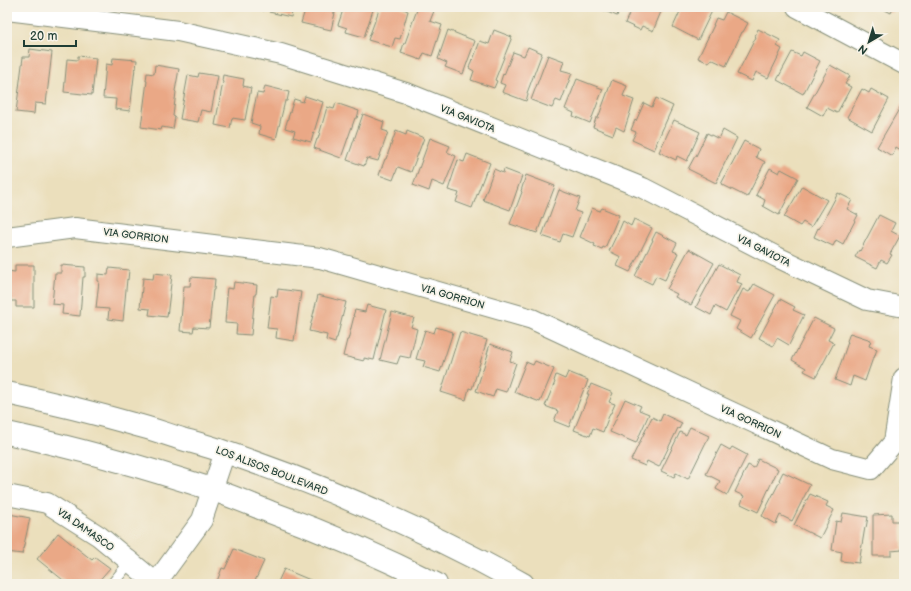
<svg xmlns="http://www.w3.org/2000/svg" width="911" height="591" font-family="'Balsamiq Sans',sans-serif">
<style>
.building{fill:#eaa886}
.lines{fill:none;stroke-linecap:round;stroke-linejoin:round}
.service-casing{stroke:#858e78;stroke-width:12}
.minor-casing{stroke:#858e78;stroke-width:22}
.secondary-casing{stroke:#858e78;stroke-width:24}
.service{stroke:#fff;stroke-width:10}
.minor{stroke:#fff;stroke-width:20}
.secondary{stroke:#fff;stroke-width:22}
.labels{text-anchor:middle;stroke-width:3.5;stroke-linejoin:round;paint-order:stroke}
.street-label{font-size:10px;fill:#1f3d34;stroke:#f7f3e8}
</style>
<rect width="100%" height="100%" fill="#f7f3e8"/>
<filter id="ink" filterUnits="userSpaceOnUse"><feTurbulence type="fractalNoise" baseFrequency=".025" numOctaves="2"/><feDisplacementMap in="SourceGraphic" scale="8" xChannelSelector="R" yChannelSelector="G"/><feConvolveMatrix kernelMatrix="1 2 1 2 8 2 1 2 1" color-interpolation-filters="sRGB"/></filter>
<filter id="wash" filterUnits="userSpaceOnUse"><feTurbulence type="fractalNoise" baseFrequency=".012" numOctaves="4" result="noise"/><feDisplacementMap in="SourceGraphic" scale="16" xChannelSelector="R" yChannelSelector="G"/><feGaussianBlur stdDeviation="0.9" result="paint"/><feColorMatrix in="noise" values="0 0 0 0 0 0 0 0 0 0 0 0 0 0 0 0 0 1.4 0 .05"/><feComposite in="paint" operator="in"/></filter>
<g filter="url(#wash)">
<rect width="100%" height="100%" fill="#ebdfbc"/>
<g id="blocks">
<!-- building -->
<g class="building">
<path d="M251,7H265L264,11Z"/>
<path d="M270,7H299V9L293,8L291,17L269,12Z"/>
<path d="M306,7H335L333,13H335L331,30L301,23Z"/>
<path d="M344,7H374L364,37L346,32L347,28L338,25Z"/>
<path d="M380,7H399L408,11L400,39L395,38L392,47L368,40Z"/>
<path d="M418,7H422L434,11L430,21L442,25L432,56L424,53L421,60L401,53L404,43H405Z"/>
<path d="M601,7H620L617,16L600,9Z"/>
<path d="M632,7H663L653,31L642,26L640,30L625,23Z"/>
<path d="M682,7H704L712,11L698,40L673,27Z"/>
<path d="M879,7H894L891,13Z"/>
<path d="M726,12L748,23L743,32H742L726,66L711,59L709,63L698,58L714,25H713L716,18L722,20Z"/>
<path d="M758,29L780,40L777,46L782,49L768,78L756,72L752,81L737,74L756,37L755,36Z"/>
<path d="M448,30L475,41L463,74L445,67L447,63L438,59Z"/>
<path d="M494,30L512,37L495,80L497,81L494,88L471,80L474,71L469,68L472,59L473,60L480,41L489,44Z"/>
<path d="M7,47L9,48L8,57H7Z"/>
<path d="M528,47L542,53L527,93L528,94L526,101L502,92L505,85L500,83L503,74L504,75L513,52L524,56Z"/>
<path d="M30,49L52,52L46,104L35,103L34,114L16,112L23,57H29Z"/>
<path d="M792,52L801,56L803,52L820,61L803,94L777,80Z"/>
<path d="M548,55L564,61L561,70L572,73L561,102L556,100L552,108L531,100Z"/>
<path d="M78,56L96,58L92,95L64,92L67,59L78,60Z"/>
<path d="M113,58L137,60L136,69L135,68L130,111L115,109L116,99L103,98L106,64L112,65Z"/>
<path d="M155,65L179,69L175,91L176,92L173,116L175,117L173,129L162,127L161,130L141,127L147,81H146L147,73L154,74Z"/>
<path d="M830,65L850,76L845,84L851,87L837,113L827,108L823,116L807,107Z"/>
<path d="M199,73L218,76L211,112L201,110L198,122L180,119L188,75L198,77Z"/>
<path d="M223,75L244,79L243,86L251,88L245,120L232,118L230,128L215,125L223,82L222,81Z"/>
<path d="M577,79L603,89L590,123L573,116L574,113L565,109Z"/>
<path d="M612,80L627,86L623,96L634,100L624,131L616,127L613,135L593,127L596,118H598Z"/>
<path d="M265,86L289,92L287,101H285L276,139L259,134L260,126L251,123L257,93L263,94Z"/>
<path d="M862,89L869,93L871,89L889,99L872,131L847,117Z"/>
<path d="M305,96L323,102L311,142L293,137L295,131L285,128L294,99L303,102Z"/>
<path d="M656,98L673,106L656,144H657L654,150L632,140L636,132L631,130L635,120L636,121L644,103L652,107Z"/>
<path d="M336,103L359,111L357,118H355L341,158L314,148L317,139H318L327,107L334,109Z"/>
<path d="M902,104L904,105V152L896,147L892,156L877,147Z"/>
<path d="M363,114L384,122L382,130L388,132L378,161L367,158L364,166L347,160Z"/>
<path d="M674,120L700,132L687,161L677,156L676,160L659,152Z"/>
<path d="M723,130L737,138L718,177H719L716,183L688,169L695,156H696L707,133L719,139Z"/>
<path d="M396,131L406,135L407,131L424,138L411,172L398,167L393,180L379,175L385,159H386Z"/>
<path d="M430,138L450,146L447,152L456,156L444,186L432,181L429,191L413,185Z"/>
<path d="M744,141L759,149L756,157L765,162L747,197L721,184Z"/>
<path d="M467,154L490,163L487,171H486L472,208L456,202L459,193L448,190L458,160L464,162Z"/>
<path d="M770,168L779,173L781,169L798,178L779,215L763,206L765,200L756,195Z"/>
<path d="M494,169L503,173L504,169L522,176L510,210L483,200Z"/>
<path d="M526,175L555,186L537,233L510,224L522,192L521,191Z"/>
<path d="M802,186L827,200L811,227L803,222L800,226L784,217Z"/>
<path d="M559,190L580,198L575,211L581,213L572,237L563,234L560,242L542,236Z"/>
<path d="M838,193L852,200L847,209L858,215L843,244L836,240L833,246L814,237L818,228L819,229Z"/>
<path d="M592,208L600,211L602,208L619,215L605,248L603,247L602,249L594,246L595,244L580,237Z"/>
<path d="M879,215L895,223L891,231L900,236L890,254L892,255L887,263L881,260L877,268L855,257L859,250L860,251Z"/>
<path d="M634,219L652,228L630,272L617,266L621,257L609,251L620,228L623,221L631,226Z"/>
<path d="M656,232L677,243L673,251L678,253L665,280L656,276L652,284L635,276L653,240H652Z"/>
<path d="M689,249L714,263L691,305L675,297L677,294L667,289Z"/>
<path d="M719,264L740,275L737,282L742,284L738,292L737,291L726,312L715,306L711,315L696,307Z"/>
<path d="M15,265H34V307H16V301H7V271L15,272Z"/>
<path d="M61,265L85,267V277H83L80,316L62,314L63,305L52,304L55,273H61Z"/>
<path d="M109,268L129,270L128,280L127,279L123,321L108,319L109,309L96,308L99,281H98V274L108,275Z"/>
<path d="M154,273L172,275L167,317L149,315L150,309L140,308L143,278L153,279Z"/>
<path d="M191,277L215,279L214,290H213L209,328L194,327L193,332L180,331L184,286H190Z"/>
<path d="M234,282L257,285L256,294H255L251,335L236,334L237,324L225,323L227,296H226L227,288L233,289Z"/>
<path d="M754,284L775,295L751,338L736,329L740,321L730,316L743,289L749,292Z"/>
<path d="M278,289L301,292L294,341L276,338L277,329L267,328L271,296L277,297Z"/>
<path d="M318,295L346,302L337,338H336L335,343L326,340L327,335L309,331Z"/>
<path d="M780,299L795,307L793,310L804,315L789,345L777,338L773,346L759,338Z"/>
<path d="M367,305L386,310L374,360L364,358V361L343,356L347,340H348L354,316H353L355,310L365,312Z"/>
<path d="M392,312L414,318L411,327L417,329L410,358L400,356L397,364L380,360Z"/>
<path d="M814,318L834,328L828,340L834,343L816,377L804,371L806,368L792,360Z"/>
<path d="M436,327L453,332L440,372L423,367L425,361L416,359L425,330L434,333Z"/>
<path d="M460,332L487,340L472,389L469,388L466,400L441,392Z"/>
<path d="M850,333L871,340L869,346L877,349L874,358H873L865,381L853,376L850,386L835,380L848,342L847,341Z"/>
<path d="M490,344L513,352L510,361L516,363L506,392L496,389L493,397L476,391L488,354H487Z"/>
<path d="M535,361L554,369L540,402L514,392L526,362L533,365Z"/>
<path d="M568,372L588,380L585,389H584L569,427L554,421L558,411L545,406L555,382L554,381L556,375L565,379Z"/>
<path d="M591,384L613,393L609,402L615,404L611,413H610L603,432L593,428L590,436L574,430L589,394H587Z"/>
<path d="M625,399L641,406L639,410L649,414L636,443L610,432Z"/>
<path d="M663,414L682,423L679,429L678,428L659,467L647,461L645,466L631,460L652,417L660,421Z"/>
<path d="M690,427L709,436L688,479L676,473L674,477L661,471L680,432L686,435Z"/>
<path d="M721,445L730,450L732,447L747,455L727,495L716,489L720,481L706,474Z"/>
<path d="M758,459L778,469L758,512L741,504L744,496L735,492L748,465L754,468Z"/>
<path d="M783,472L810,485L792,521L780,515L776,524L762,516L780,481L779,480Z"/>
<path d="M810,494L828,502L826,506L834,510L820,538L794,525Z"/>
<path d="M7,511L10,512L9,514L30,518L22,554L7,552Z"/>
<path d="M843,513L868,517L866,528L865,527L859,563L841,561L842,552L832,550L836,521L841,522Z"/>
<path d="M892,514V521H901L902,550L891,551V556H873V515Z"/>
<path d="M58,533L92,560L95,557L110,568L96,584H68L37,559Z"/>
<path d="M234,549L264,561L255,581L260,584H216L222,568L225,569Z"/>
<path d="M284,569L315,582L314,584H277Z"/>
</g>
</g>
</g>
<g filter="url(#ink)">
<use href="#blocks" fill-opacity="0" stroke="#858e78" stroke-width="1"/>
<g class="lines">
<!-- service casing -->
<g class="service-casing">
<path id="service" d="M112,584L130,562"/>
</g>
<!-- minor casing -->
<g class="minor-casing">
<g id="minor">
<path d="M797,7L904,64"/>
<path d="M7,10L178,31L281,54L409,94L643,188L777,257L867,300L904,307"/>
<path d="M7,237L75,228L320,258L532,319L832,459L871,469L894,442L904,378"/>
<path d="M7,495L47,503L99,536L157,584"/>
<path d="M156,583L202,520L225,452"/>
</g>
</g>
<!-- secondary casing -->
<g class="secondary-casing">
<g id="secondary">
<path d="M7,393C49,402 91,412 133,424C150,428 166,434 182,439C196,443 211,447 225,452C328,487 428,531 523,584"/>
<path d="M7,433C76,448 144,467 211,489C231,496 250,504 270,512C327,533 382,557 436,584"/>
</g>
</g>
<!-- service -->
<use href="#service" class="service"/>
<!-- minor -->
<use href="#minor" class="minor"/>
<!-- secondary -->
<use href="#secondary" class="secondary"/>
</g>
</g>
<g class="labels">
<!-- street labels -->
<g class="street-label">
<text transform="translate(468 118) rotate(22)" y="4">VIA GAVIOTA</text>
<text transform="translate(136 235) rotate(7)" y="4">VIA GORRION</text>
<text transform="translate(764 250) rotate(27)" y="4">VIA GAVIOTA</text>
<text transform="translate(453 296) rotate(16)" y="4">VIA GORRION</text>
<text transform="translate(751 421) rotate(25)" y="4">VIA GORRION</text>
<text transform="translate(272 470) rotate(21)" y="4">LOS ALISOS BOULEVARD</text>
<text transform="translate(86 529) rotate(35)" y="4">VIA DAMASCO</text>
</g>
</g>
<!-- margin -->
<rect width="911" height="591" fill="none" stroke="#f7f3e8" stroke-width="24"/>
<!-- north arrow -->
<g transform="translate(869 42) rotate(218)" stroke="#f7f3e8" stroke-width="3" paint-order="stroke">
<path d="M0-3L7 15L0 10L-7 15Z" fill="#1f3d34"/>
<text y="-6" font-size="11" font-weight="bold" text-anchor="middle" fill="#1f3d34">N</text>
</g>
<!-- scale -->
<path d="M24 40v6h52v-6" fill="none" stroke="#1f3d34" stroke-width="2"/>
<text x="30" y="40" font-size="12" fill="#1f3d34" stroke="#f7f3e8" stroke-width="3" paint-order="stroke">20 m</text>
</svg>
